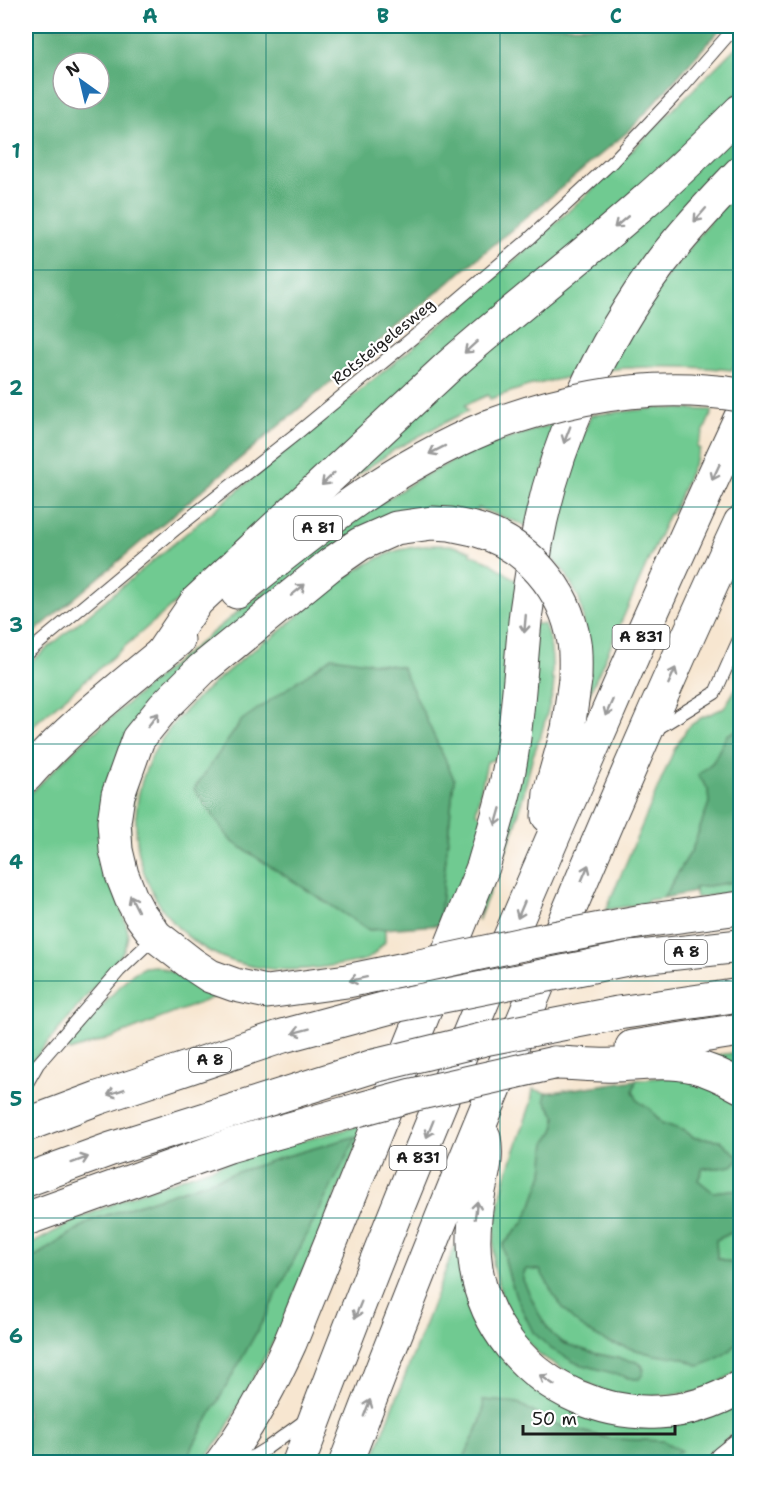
<svg xmlns="http://www.w3.org/2000/svg" width="766" height="1488" font-family="'Shantell Sans',sans-serif">
<style>
.green{fill:#70ca91;stroke:#467356;stroke-width:1.5}
.forest{fill:#5cae7b;stroke:#3c654c;stroke-width:1.5;fill-rule:evenodd}
.lines{fill:none;stroke-linecap:round;stroke-linejoin:round}
.lane-casing{stroke:#3d3a37;stroke-width:14}
.highway-casing{stroke:#3d3a37;stroke-width:35}
.lane{stroke:#fff;stroke-width:12}
.highway{stroke:#fff;stroke-width:33}
.highway-bridge-casing{stroke:#3d3a37;stroke-width:35;stroke-linecap:butt}
.highway-bridge{stroke:#fff;stroke-width:33}
.oneway{stroke:#999}
.grid{fill:none;stroke:#0f766e;stroke-width:1.5;stroke-opacity:0.55}
.labels{text-anchor:middle;stroke-width:4.5;stroke-linejoin:round;paint-order:stroke}
.shield{fill:#fff;stroke:#606060;stroke-width:1.5}
.shield-label{font-size:15px;font-weight:bold;fill:#1c1c1c}
.street-label{font-size:16px;fill:#1c1c1c;stroke:#fff}
.neatline{fill:none;stroke:#0f766e;stroke-width:2}
.grid-label{font-size:20px;text-anchor:middle;font-weight:bold;fill:#0f766e}
</style>
<rect width="100%" height="100%" fill="#fff"/>
<filter id="ink" filterUnits="userSpaceOnUse"><feTurbulence type="fractalNoise" baseFrequency=".0167" numOctaves="2"/><feDisplacementMap in="SourceGraphic" scale="12" xChannelSelector="R" yChannelSelector="G"/><feConvolveMatrix kernelMatrix="1 2 1 2 8 2 1 2 1" color-interpolation-filters="sRGB"/></filter>
<filter id="wash" filterUnits="userSpaceOnUse"><feTurbulence type="fractalNoise" baseFrequency=".008" numOctaves="4" result="noise"/><feDisplacementMap in="SourceGraphic" scale="24" xChannelSelector="R" yChannelSelector="G"/><feGaussianBlur stdDeviation="1.35" result="paint"/><feColorMatrix in="noise" values="0 0 0 0 0 0 0 0 0 0 0 0 0 0 0 0 0 1.4 0 .05"/><feComposite in="paint" operator="in"/></filter>
<g filter="url(#wash)">
<rect width="100%" height="100%" fill="#f7e6d0"/>
<!-- green -->
<g class="green">
<path d="M740,43V91L692,141L208,575L38,721L26,735V666L300,439L459,310L593,189Z"/>
<path d="M740,126V155L716,179L578,375L528,386L490,399L488,395L465,405L468,411L436,427L396,449L345,483L338,482Z"/>
<path d="M740,183V352L732,370C689,366 649,365 606,370L642,308Z"/>
<path d="M657,408L713,410L697,447L700,449L672,514H669L588,697L583,615L579,599L566,574L547,552L565,479L591,415Z"/>
<path d="M557,423L527,526L478,508L476,514L436,510L143,710L121,909C128,928 132,936 121,955L26,1069V800L29,795L74,750L107,721L171,666L305,557L366,513L418,479L483,445L484,447L528,432Z"/>
<path d="M434,545H450L471,551V554L488,561L519,582L503,756L487,762L476,812L489,823L446,925H439L454,779L369,930L385,929V942C380,947 375,955 369,958C362,963 334,965 324,967C286,973 243,970 209,951C145,916 120,835 146,769C167,715 223,676 266,639L268,641C306,610 346,569 393,552C406,547 420,546 434,545Z"/>
<path d="M533,624H544C551,640 553,662 552,680H554L553,692L541,735L533,756L515,828L478,921Z"/>
<path d="M740,664V728L727,735L713,762L698,775L708,789L709,803L692,850L663,898L648,900L647,903L606,910L674,750L688,727L701,718L724,708L738,685L736,675Z"/>
<path d="M740,881V891L696,898L694,888Z"/>
<path d="M155,966C178,973 198,985 220,995L111,1038L70,1051L66,1046L129,976L144,967Z"/>
<path d="M740,1052V1073L710,1056Z"/>
<path d="M673,1076L705,1085L740,1105V1189L713,1192L698,1180L703,1168C719,1168 729,1170 740,1158L720,1140L695,1138L682,1130L662,1123L650,1109L638,1101L633,1091L636,1080Z"/>
<path d="M533,1089L546,1093L545,1100L556,1117L554,1131L546,1142L543,1174L532,1205L523,1223L503,1245L506,1264L510,1279L517,1299L533,1332L628,1378L639,1379L644,1370L642,1365L637,1362C614,1357 568,1351 553,1335C543,1325 537,1311 531,1299C526,1289 519,1279 526,1269L540,1270L607,1342L655,1355L683,1358L699,1365L734,1347L740,1341V1371L699,1392L623,1399L578,1379L540,1355L518,1332L501,1294L493,1264L495,1225L504,1182L531,1103Z"/>
<path d="M366,1124L278,1333L221,1438L202,1462H184L266,1315L356,1137L280,1158L92,1220L26,1263V1247L72,1222L135,1194L252,1154Z"/>
<path d="M733,1232L740,1233V1266L717,1258L716,1240Z"/>
<path d="M456,1243L462,1245L552,1398L740,1402V1428L700,1462H667L681,1451L663,1441L611,1439L551,1423L518,1403L484,1400C485,1423 469,1441 463,1462H372Z"/>
</g>
<!-- forest -->
<g class="forest">
<path d="M26,26H723L632,128L26,639ZM63,63H99V99H63Z"/>
<path d="M332,657L402,667L454,779L439,925L369,930L231,841L194,789L242,720Z"/>
<path d="M740,728V881L694,888L695,892L663,898L692,850L709,803L708,789L698,775L713,762L727,735Z"/>
<path d="M636,1080L633,1091L638,1101L650,1109L662,1123L682,1130L695,1138L720,1140L740,1158L732,1166L718,1168H703L698,1180L713,1192L740,1189V1233L733,1232L716,1240L717,1258L740,1266V1341C728,1354 716,1361 699,1366L683,1358L655,1355L607,1342L587,1331L572,1319L556,1299L540,1270L526,1269L523,1274V1280L539,1314L548,1329L553,1335L563,1343L597,1354L637,1362C644,1366 646,1373 639,1379H634L576,1363L551,1349L533,1332L517,1299L510,1279L506,1264L503,1245L523,1223L532,1205L543,1174L546,1142L554,1131L556,1117L545,1100L546,1093Z"/>
<path d="M357,1136L266,1315L184,1462H26V1263L92,1220L280,1158Z"/>
<path d="M483,1400L518,1403L551,1423L611,1439L663,1441L681,1451L667,1462H463C469,1441 486,1423 483,1400Z"/>
</g>
</g>
<g filter="url(#ink)">
<g class="lines">
<!-- lane casing -->
<g class="lane-casing">
<g id="lane">
<path d="M26,654L177,528L296,434L433,321L529,239L613,161L682,88L736,26"/>
<path d="M655,730L715,693L740,637"/>
<path d="M26,1085L38,1064L119,971L155,937"/>
<path d="M244,1462L267,1448L307,1419"/>
</g>
</g>
<!-- highway casing -->
<g class="highway-casing">
<g id="highway">
<path d="M237,592C317,527 393,466 490,426"/>
<path d="M161,654L197,601L448,367C512,310 580,259 644,202C678,173 709,142 740,111"/>
<path d="M26,776C71,725 126,683 178,640"/>
<path d="M548,816L550,793L568,729L575,680"/>
<path d="M643,921L740,908"/>
<path d="M632,958L740,946"/>
<path d="M415,967L347,981L267,992L235,985L210,976L192,964L156,936L139,913L131,898L122,875L116,850L114,822L118,795L138,739L164,707L202,669L331,564L360,544L396,528L432,523L450,524L474,529"/>
<path d="M618,1013L740,995"/>
<path d="M632,1047L740,1030"/>
<path d="M554,1063C574,1063 595,1066 615,1065C641,1064 667,1060 693,1066C710,1070 726,1078 740,1086"/>
<path d="M26,1125L98,1098L283,1036L398,1005"/>
<path d="M484,1137C488,1159 483,1171 479,1191C474,1217 472,1243 476,1268C496,1389 637,1450 740,1387"/>
<path d="M26,1180L111,1149L374,1066"/>
<path d="M26,1219L229,1146L357,1110"/>
<path d="M222,1462C250,1425 271,1385 290,1343L483,867C492,835 503,803 509,770C519,718 520,665 526,612C529,590 533,567 536,545C554,443 600,344 662,261C686,230 713,201 740,173"/>
<path d="M299,1462C387,1226 484,993 586,762C636,647 687,533 740,419"/>
<path d="M346,1462C406,1305 469,1148 535,992C600,835 668,678 740,523"/>
<path d="M725,1462L740,1450"/>
</g>
</g>
<!-- lane -->
<use href="#lane" class="lane"/>
<!-- highway -->
<use href="#highway" class="highway"/>
<!-- highway-bridge casing -->
<g class="highway-bridge-casing">
<g id="highway-bridge">
<path d="M490,426C570,396 655,381 740,395"/>
<path d="M474,529C526,543 566,589 574,642C576,655 575,667 575,680"/>
<path d="M415,967L527,943L643,921"/>
<path d="M398,1005L632,958"/>
<path d="M374,1066L489,1038L618,1013"/>
<path d="M357,1110L412,1095L554,1063"/>
</g>
</g>
<!-- highway-bridge -->
<use href="#highway-bridge" class="highway-bridge"/>
</g>
<!-- one-way arrows -->
<defs><path id="oneway-shaft" d="M-6 0H5M1.5-3L5.5 0L1.5 3" fill="none" stroke-width="1.6" stroke-linecap="round" stroke-linejoin="round" transform="scale(1.5)"/></defs>
<g class="oneway">
<use href="#oneway-shaft" transform="translate(700 215) rotate(131)"/>
<use href="#oneway-shaft" transform="translate(621 222) rotate(140)"/>
<use href="#oneway-shaft" transform="translate(471 347) rotate(138)"/>
<use href="#oneway-shaft" transform="translate(567 435) rotate(111)"/>
<use href="#oneway-shaft" transform="translate(437 450) rotate(153)"/>
<use href="#oneway-shaft" transform="translate(716 472) rotate(115)"/>
<use href="#oneway-shaft" transform="translate(328 479) rotate(136)"/>
<use href="#oneway-shaft" transform="translate(298 590) rotate(-39)"/>
<use href="#oneway-shaft" transform="translate(525 624) rotate(95)"/>
<use href="#oneway-shaft" transform="translate(672 676) rotate(-66)"/>
<use href="#oneway-shaft" transform="translate(609 708) rotate(114)"/>
<use href="#oneway-shaft" transform="translate(153 720) rotate(-52)"/>
<use href="#oneway-shaft" transform="translate(498 817) rotate(106)"/>
<use href="#oneway-shaft" transform="translate(585 873) rotate(-67)"/>
<use href="#oneway-shaft" transform="translate(134 903) rotate(-116)"/>
<use href="#oneway-shaft" transform="translate(521 910) rotate(113)"/>
<use href="#oneway-shaft" transform="translate(358 979) rotate(168)"/>
<use href="#oneway-shaft" transform="translate(301 1031) rotate(165)"/>
<use href="#oneway-shaft" transform="translate(116 1092) rotate(161)"/>
<use href="#oneway-shaft" transform="translate(430 1129) rotate(112)"/>
<use href="#oneway-shaft" transform="translate(80 1160) rotate(-20)"/>
<use href="#oneway-shaft" transform="translate(476 1210) rotate(-82)"/>
<use href="#oneway-shaft" transform="translate(358 1310) rotate(112)"/>
<use href="#oneway-shaft" transform="translate(547 1380) rotate(-146)"/>
<use href="#oneway-shaft" transform="translate(367 1408) rotate(-69)"/>
</g>
</g>
<!-- grid -->
<path class="grid" d="M266,26V1462M500,26V1462M26,270H740M26,507H740M26,744H740M26,981H740M26,1218H740"/>
<g class="labels">
<!-- shield labels -->
<g class="shield">
<rect x="294" y="516" width="48" height="24" rx="4.5"/>
<rect x="612.5" y="625" width="57" height="24" rx="4.5"/>
<rect x="665" y="940" width="42" height="24" rx="4.5"/>
<rect x="189" y="1048" width="42" height="24" rx="4.5"/>
<rect x="389.5" y="1146" width="57" height="24" rx="4.5"/>
</g>
<g class="shield-label">
<text x="318" y="533">A 81</text>
<text x="641" y="642">A 831</text>
<text x="686" y="957">A 8</text>
<text x="210" y="1065">A 8</text>
<text x="418" y="1163">A 831</text>
</g>
<!-- street labels -->
<g class="street-label">
<text transform="translate(383 341) rotate(-39)" y="6">Rotsteigelesweg</text>
</g>
</g>
<!-- margin -->
<rect width="766" height="1488" fill="none" stroke="#fff" stroke-width="66"/>
<!-- north arrow -->
<g transform="translate(81 81) rotate(326)"><circle r="28" fill="#ffffff" stroke="#a4a4a4" stroke-width="1.5"/>
<path d="M0-4.5L10 22L0 15L-10 22Z" fill="#1f6fb2"/>
<text y="-9" font-size="16" font-weight="bold" text-anchor="middle" fill="#1c1c1c">N</text>
</g>
<!-- scale -->
<path d="M523 1425v9h152v-9" fill="none" stroke="#1c1c1c" stroke-width="3"/>
<text x="532" y="1425" font-size="18" fill="#1c1c1c" stroke="#ffffff" stroke-width="4.5" paint-order="stroke">50 m</text>
<rect x="33" y="33" width="700" height="1422" class="neatline"/>
<g class="grid-label">
<text x="150" y="23">A</text>
<text x="383" y="23">B</text>
<text x="616" y="23">C</text>
<text x="16" y="158">1</text>
<text x="16" y="395">2</text>
<text x="16" y="632">3</text>
<text x="16" y="869">4</text>
<text x="16" y="1106">5</text>
<text x="16" y="1343">6</text>
</g>
</svg>
